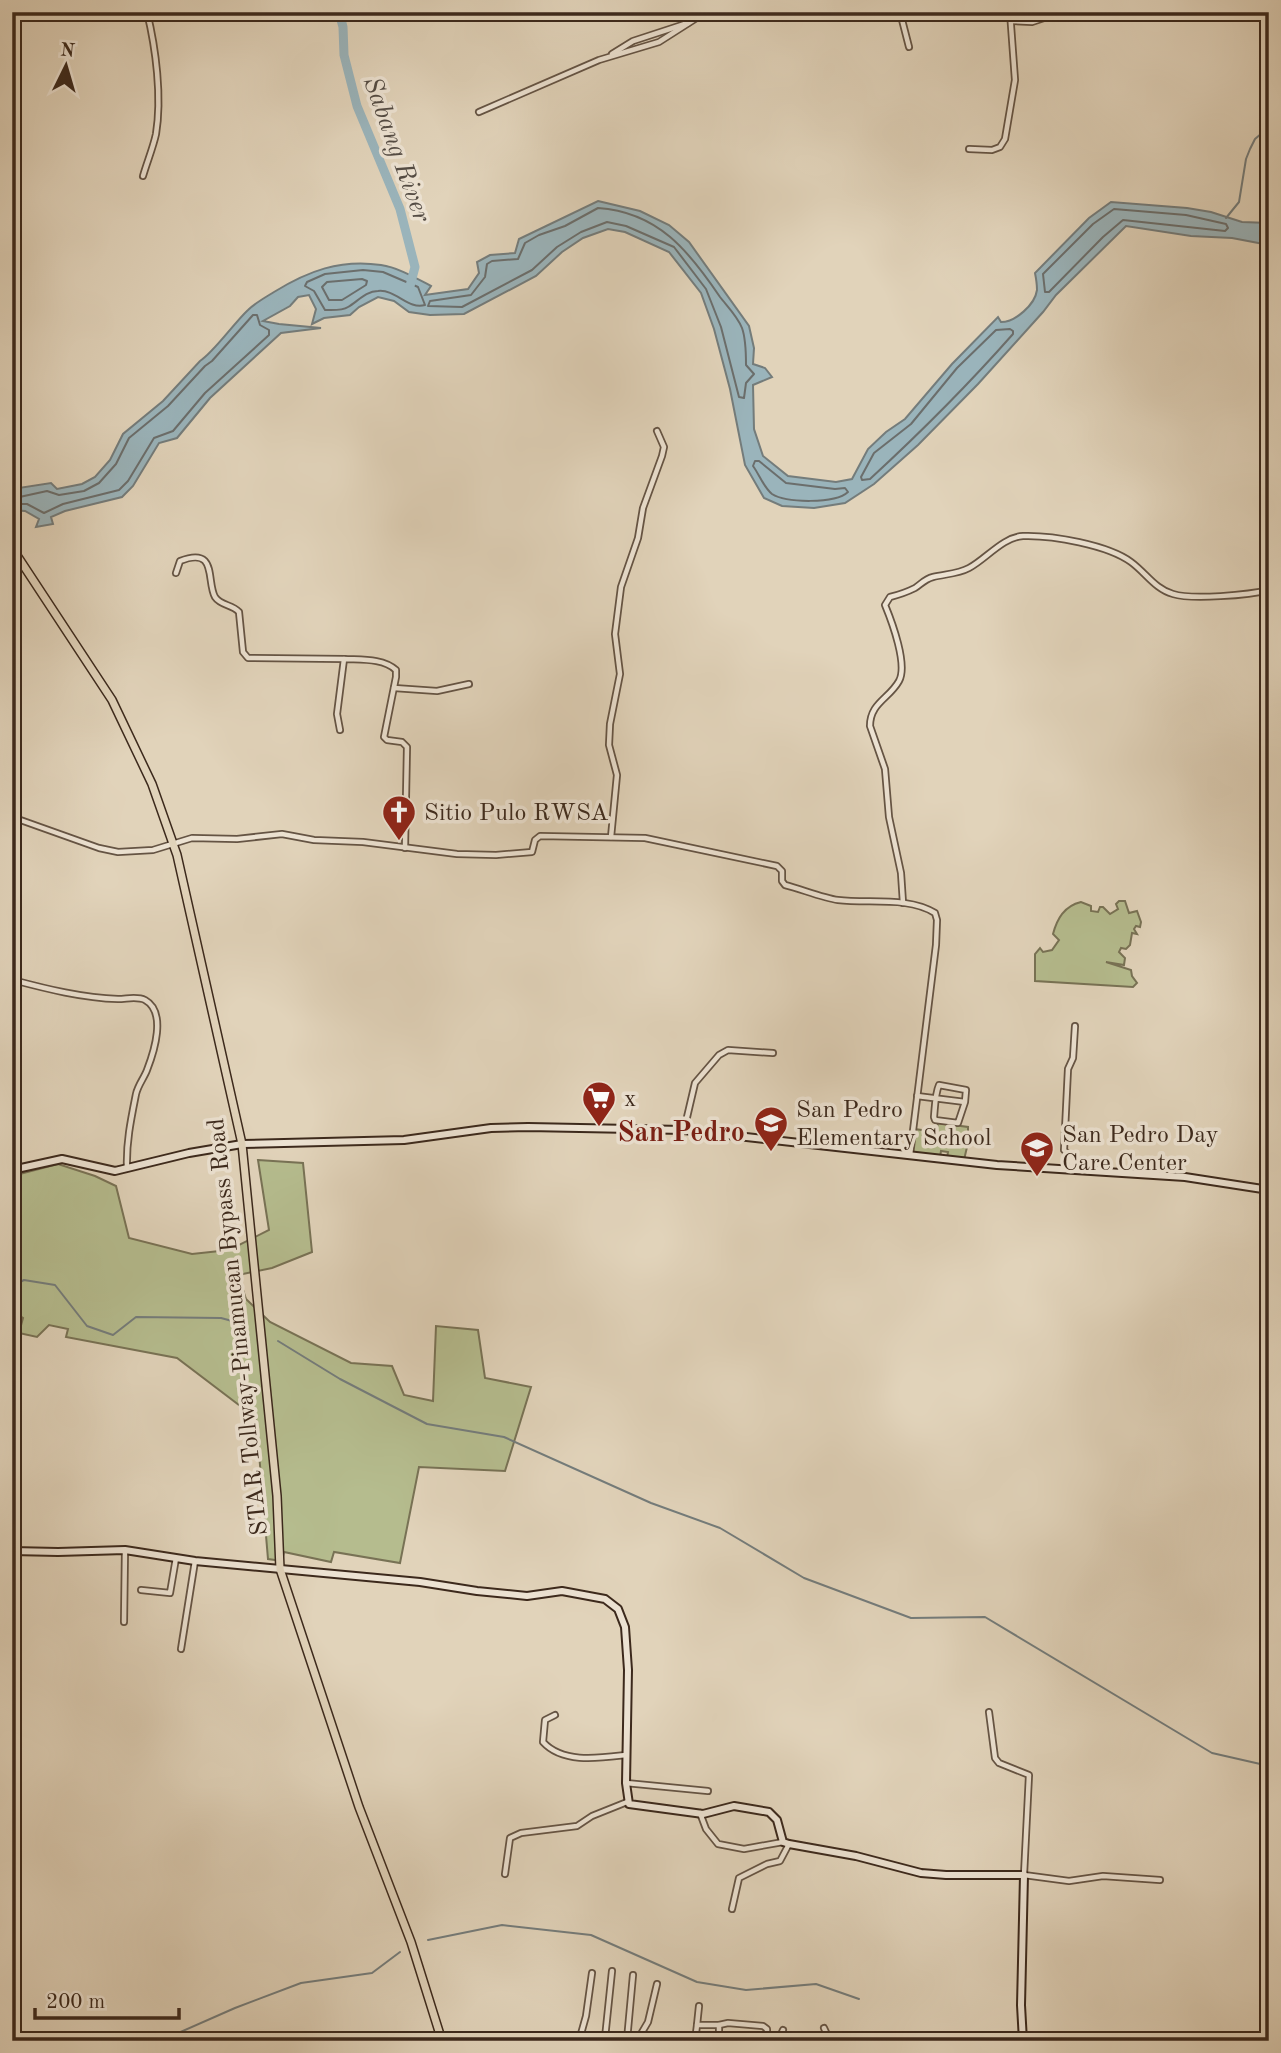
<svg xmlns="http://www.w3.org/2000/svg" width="1281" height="2053" font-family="'Old Standard TT',serif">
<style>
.green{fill:#b5bc8e;stroke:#787255;stroke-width:2}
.water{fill:#9ab4bb;stroke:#747c7b;stroke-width:2}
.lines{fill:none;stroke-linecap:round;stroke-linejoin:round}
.shore{stroke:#6b6e6c;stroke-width:2}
.stream{stroke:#747c7b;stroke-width:2}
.river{stroke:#9ab4bb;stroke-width:9}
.street-casing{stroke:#655444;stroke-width:8}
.secondary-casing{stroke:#3c291c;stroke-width:10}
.primary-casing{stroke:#3c291c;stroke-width:10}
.street{stroke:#ece2d2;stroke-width:4.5}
.secondary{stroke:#ece2d2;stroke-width:6}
.primary{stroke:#e1d3ba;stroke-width:7}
.labels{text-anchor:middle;stroke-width:7;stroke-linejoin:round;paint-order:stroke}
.poi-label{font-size:24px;fill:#3c291c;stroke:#ece2d2;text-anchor:start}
.street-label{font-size:24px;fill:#3c291c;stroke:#ece2d2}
.water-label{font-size:26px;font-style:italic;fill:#544c44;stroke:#ece2d2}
.quarter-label{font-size:28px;font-weight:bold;fill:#7a1f14;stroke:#ece2d2}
</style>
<rect width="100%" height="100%" fill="#e1d3ba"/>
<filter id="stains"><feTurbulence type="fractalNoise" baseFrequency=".00286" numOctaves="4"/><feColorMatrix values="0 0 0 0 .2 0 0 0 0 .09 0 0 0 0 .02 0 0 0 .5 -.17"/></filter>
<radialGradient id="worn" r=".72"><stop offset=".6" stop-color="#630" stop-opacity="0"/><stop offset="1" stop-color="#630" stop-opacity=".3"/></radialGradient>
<!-- green -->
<g class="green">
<path d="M1119,901H1125L1129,913L1137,911L1141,922L1140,927L1136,926L1134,929L1137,934L1132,933L1130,945L1126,949L1121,948L1119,952L1125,958L1124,965L1106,962L1131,970L1132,976L1137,983L1133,987L1035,981V954L1040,948L1043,952L1052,950L1059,940L1053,934C1057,919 1064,906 1081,902L1091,906V911L1098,912L1100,907H1103L1110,914L1118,909L1116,904Z"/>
<path d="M938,1123L968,1127V1131L960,1144L967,1147L964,1160L947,1158L948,1152L941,1151L940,1157L911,1154L914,1129L936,1132Z"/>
<path d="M258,1160L303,1163L312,1252L272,1268L238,1275L246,1299L270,1322L351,1363L392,1366L404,1395L433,1401L436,1326L478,1330L485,1378L531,1387L505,1471L419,1467L400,1563L334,1552L331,1562L284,1552L282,1561L268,1559L256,1418L177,1358L66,1337L68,1329L49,1325L37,1337L19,1333L23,1318L12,1311V1176L58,1164L95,1176L116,1186L129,1238L192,1254L229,1250L269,1230Z"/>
</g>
<!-- water -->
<path class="water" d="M598,201L640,211L669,225L689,242L749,326L754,348L753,364L765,368L772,377L753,385L754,429L763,456L788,476L836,482L852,479L868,449L886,432L905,419L952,364L998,317L1001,322C1015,322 1035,305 1037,290C1037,285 1036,278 1035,273L1089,218L1111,202L1187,208L1211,212L1242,222L1269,223V245L1232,238L1191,236L1126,226L1056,295L1043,312L978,384L918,445L874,484L845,503L814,508L782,506L764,498L745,465L730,389L714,329L701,293L669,252L625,232L608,229L583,238L562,252L536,276L464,314L430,315L409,312L394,301L378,297L359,307L350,315L324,318L312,324L316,309L309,295L298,297L290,306L263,321L279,324L321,328L281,333L210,398L177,438L159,443L133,486L122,497L65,511L51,517L53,524L36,527L39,519L25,511L12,510V489L51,483L57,489L82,484L95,477L110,460L123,434L163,401L200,361C214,352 234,323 248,310C255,303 266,297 274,292C308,271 340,259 381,265C397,267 416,278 431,286L425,295L468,289L479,273L477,262L490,255L515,253L519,239Z"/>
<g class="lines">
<!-- shore -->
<g class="shore">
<path d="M598,208C658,212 689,251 720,297C727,306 738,317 742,328C746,339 746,353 746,365L754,374L746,383L744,398L739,397L721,327L706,289L674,247L626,226L607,222L581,232L557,247L532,270L462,307L428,306L430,301L471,295L485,277L487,264L492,261L518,259L525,243L539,235L565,226Z"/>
<path d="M1114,209L1186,215L1226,224L1228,228L1225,231L1123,220L1103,237L1049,292H1045L1043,274L1093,224Z"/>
<path d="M363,270L383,272L418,287L425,305C408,310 396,289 378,291C366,291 357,302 348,307C342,311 332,310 325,310L314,291L305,286L307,282L325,274Z"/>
<path d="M362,279L367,281L366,285L342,300H329L322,287L327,282Z"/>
<path d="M1010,329L1013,331V334C968,385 920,433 870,479L862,480L861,477L874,453L911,424L957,368L996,330Z"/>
<path d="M755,461H759L786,483L835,489L845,488L848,492C835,504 786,503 772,494C764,488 759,474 753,466Z"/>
<path d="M12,496L15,498L47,491L59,495L84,491L99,483L116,464L129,438L168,406L205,366L212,361L253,315H257L260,325L269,330V335L205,393L173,431L154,438L128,481L119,490L63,504L44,513L27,504H12"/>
</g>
<!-- stream -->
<g class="stream">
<path d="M1226,218L1239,202L1246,159L1250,149L1255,139L1269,127"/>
<path d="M12,1286L24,1280L55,1285L87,1326L113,1335L136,1317L221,1318L247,1325"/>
<path d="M278,1341L340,1379L427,1424L504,1437L651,1503L720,1528L804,1578L911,1618L985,1617L1212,1753L1269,1766"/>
<path d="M428,1940L502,1925L591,1935L697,1982L746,1990L816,1984L859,1999"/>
<path d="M160,2041L235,2008L301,1983L372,1973L400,1952"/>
</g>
<!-- river -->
<path class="river" d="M339,12L343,27L344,55L357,106L400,209L415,267L410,286"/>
<!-- street casing -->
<g class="street-casing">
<g id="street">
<path d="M900,12L909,47"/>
<path d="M1011,21L1032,22L1059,13"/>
<path d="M612,54L633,41L688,23"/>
<path d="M479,112L599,60L659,42L706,12"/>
<path d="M969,149L992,150L1000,147L1005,139L1015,80L1010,12"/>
<path d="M143,176C147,162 153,148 156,134C162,97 156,49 147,12"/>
<path d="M176,573L180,561C218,546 206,581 215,597C221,606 232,604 239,612L243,652L248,658L344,659"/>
<path d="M394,688L437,691L469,684"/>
<path d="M340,730L337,714L344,659C361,660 383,658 396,670V677L384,737L387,740L402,742L407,747L405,848"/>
<path d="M12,817L99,848L118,852L153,850L192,838L237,839L282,834L314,840L363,842L457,854L496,855L532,852L535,840L540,836L645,838L777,866L782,871V881L785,885C801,889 823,898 838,900C868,904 908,896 935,913L937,920L936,945L910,1155"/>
<path d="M611,837L617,775L609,745L610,724L620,674L615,634L621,587L638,538L643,508L662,456L664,447L657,431"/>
<path d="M903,903L901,873L889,817L885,769L870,726C870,703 889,699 899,681C908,665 892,622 885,605L890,597C898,595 907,592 915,588C921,584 925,579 933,577C945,574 958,574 969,568C986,559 1003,537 1023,536C1052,535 1108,545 1131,562C1146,573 1155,589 1173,594C1192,600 1249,595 1269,590"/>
<path d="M13,980C47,989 83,998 118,999C127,999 137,996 145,1000C167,1012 154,1052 147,1070C144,1078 138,1085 136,1094C131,1119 126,1143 127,1168"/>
<path d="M917,1096L965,1102L958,1123L935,1120L934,1117C935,1107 935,1094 939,1085L966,1090L965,1102"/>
<path d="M684,1130L695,1083L719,1055L728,1050L773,1053"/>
<path d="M1073,1170L1070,1156L1064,1150L1068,1069L1073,1058L1075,1026"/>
<path d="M141,1590L170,1593L176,1558"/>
<path d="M124,1622L125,1550"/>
<path d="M181,1649L195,1561"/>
<path d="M989,1712L995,1758L999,1763L1029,1775L1024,1875L1069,1881L1103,1876L1160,1880"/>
<path d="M555,1715L545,1720L543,1742C563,1764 600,1758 626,1755"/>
<path d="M626,1783L708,1791"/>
<path d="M700,1813L706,1829L718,1844L744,1849L783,1842"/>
<path d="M505,1874L510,1838L521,1833L577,1826L592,1816L627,1802"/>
<path d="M732,1909L739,1878L767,1864L780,1861L789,1844"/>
<path d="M697,2025L699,2006"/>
<path d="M719,2025L728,2023L763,2026L767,2029V2041"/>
<path d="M824,2028L830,2041"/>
<path d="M605,2038L612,1971"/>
<path d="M579,2040L638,2039L648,2022L657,1984"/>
<path d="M627,2040L633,1975"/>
<path d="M579,2041L586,2016L592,1973"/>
<path d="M695,2041L697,2025H719V2041"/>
<path d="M778,2041L783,2030"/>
</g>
</g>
<!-- secondary casing -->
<g class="secondary-casing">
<g id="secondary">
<path d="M12,1170L62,1159L115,1171L189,1153L242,1144L404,1140L491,1128L528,1127L684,1130L997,1165L1185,1177L1269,1190"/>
<path d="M12,1551L58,1552L125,1550L195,1561L420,1582L477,1591L527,1596L562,1591L605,1599L618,1609L625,1627L628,1670L626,1783L629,1804L703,1814L734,1806L769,1812L777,1820L783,1842L789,1844L856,1856L921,1873L946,1875H1024L1021,2005L1023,2041"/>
</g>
</g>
<!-- primary casing -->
<g class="primary-casing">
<g id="primary">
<path d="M472,12C480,18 486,18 494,12"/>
<path d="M12,548L112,700L152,784L177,855L242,1144L277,1496L280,1569L359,1807L411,1942L442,2041"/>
</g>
</g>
<!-- street -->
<use href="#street" class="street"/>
<!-- secondary -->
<use href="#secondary" class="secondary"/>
<!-- primary -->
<use href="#primary" class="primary"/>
</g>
<!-- icons -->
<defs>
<g id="church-pin" transform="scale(1.75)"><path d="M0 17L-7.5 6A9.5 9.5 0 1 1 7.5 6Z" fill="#8f2418" stroke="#ece2d2"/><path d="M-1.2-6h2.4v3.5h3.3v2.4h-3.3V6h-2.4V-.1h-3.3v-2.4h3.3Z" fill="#fff"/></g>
<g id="supermarket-pin" transform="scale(1.75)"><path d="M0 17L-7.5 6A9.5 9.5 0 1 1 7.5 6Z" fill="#8f2418" stroke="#ece2d2"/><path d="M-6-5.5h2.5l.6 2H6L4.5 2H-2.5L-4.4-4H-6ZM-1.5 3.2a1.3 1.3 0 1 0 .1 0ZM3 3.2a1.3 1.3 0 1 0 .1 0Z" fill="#fff"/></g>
<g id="school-pin" transform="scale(1.75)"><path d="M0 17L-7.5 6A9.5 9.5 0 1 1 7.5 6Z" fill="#8f2418" stroke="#ece2d2"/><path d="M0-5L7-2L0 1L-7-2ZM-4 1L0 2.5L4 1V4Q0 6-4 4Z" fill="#fff"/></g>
</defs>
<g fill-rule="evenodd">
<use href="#church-pin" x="399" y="812"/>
<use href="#supermarket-pin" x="599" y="1098"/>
<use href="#school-pin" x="771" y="1123"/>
<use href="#school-pin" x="1037" y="1148"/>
</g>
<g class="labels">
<!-- poi labels -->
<g class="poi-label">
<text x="424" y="820">Sitio Pulo RWSA</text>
<text x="624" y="1106">x</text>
<text x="796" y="1117">San Pedro<tspan x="796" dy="28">Elementary School</tspan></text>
<text x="1062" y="1142">San Pedro Day<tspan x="1062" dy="28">Care Center</tspan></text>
</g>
<!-- street labels -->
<g class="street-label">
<text transform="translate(237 1327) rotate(-96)" y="8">STAR Tollway-Pinamucan Bypass Road</text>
</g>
<!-- water labels -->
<g class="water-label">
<text transform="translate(398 149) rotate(70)" y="9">Sabang River</text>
</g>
<!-- quarter labels -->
<g class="quarter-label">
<text x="681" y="1141">San Pedro</text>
</g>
</g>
<!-- margin -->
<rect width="1281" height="2053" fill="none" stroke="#e1d3ba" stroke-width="42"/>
<rect x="14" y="14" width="1253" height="2025" fill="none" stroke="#3c291c" stroke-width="3.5"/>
<rect x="21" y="21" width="1239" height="2011" fill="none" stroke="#3c291c" stroke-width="2"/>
<!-- north arrow -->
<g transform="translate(66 66) rotate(5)" stroke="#ece2d2" stroke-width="5" paint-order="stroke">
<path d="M0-5L12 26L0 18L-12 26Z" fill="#3c291c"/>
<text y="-10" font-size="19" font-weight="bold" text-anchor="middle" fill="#3c291c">N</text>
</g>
<!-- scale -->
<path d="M35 2008v10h144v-10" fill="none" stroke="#3c291c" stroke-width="3.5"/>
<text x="46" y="2008" font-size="21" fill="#3c291c" stroke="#ece2d2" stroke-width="5" paint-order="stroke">200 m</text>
<rect width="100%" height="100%" filter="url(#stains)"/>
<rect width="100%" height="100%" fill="url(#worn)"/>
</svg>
